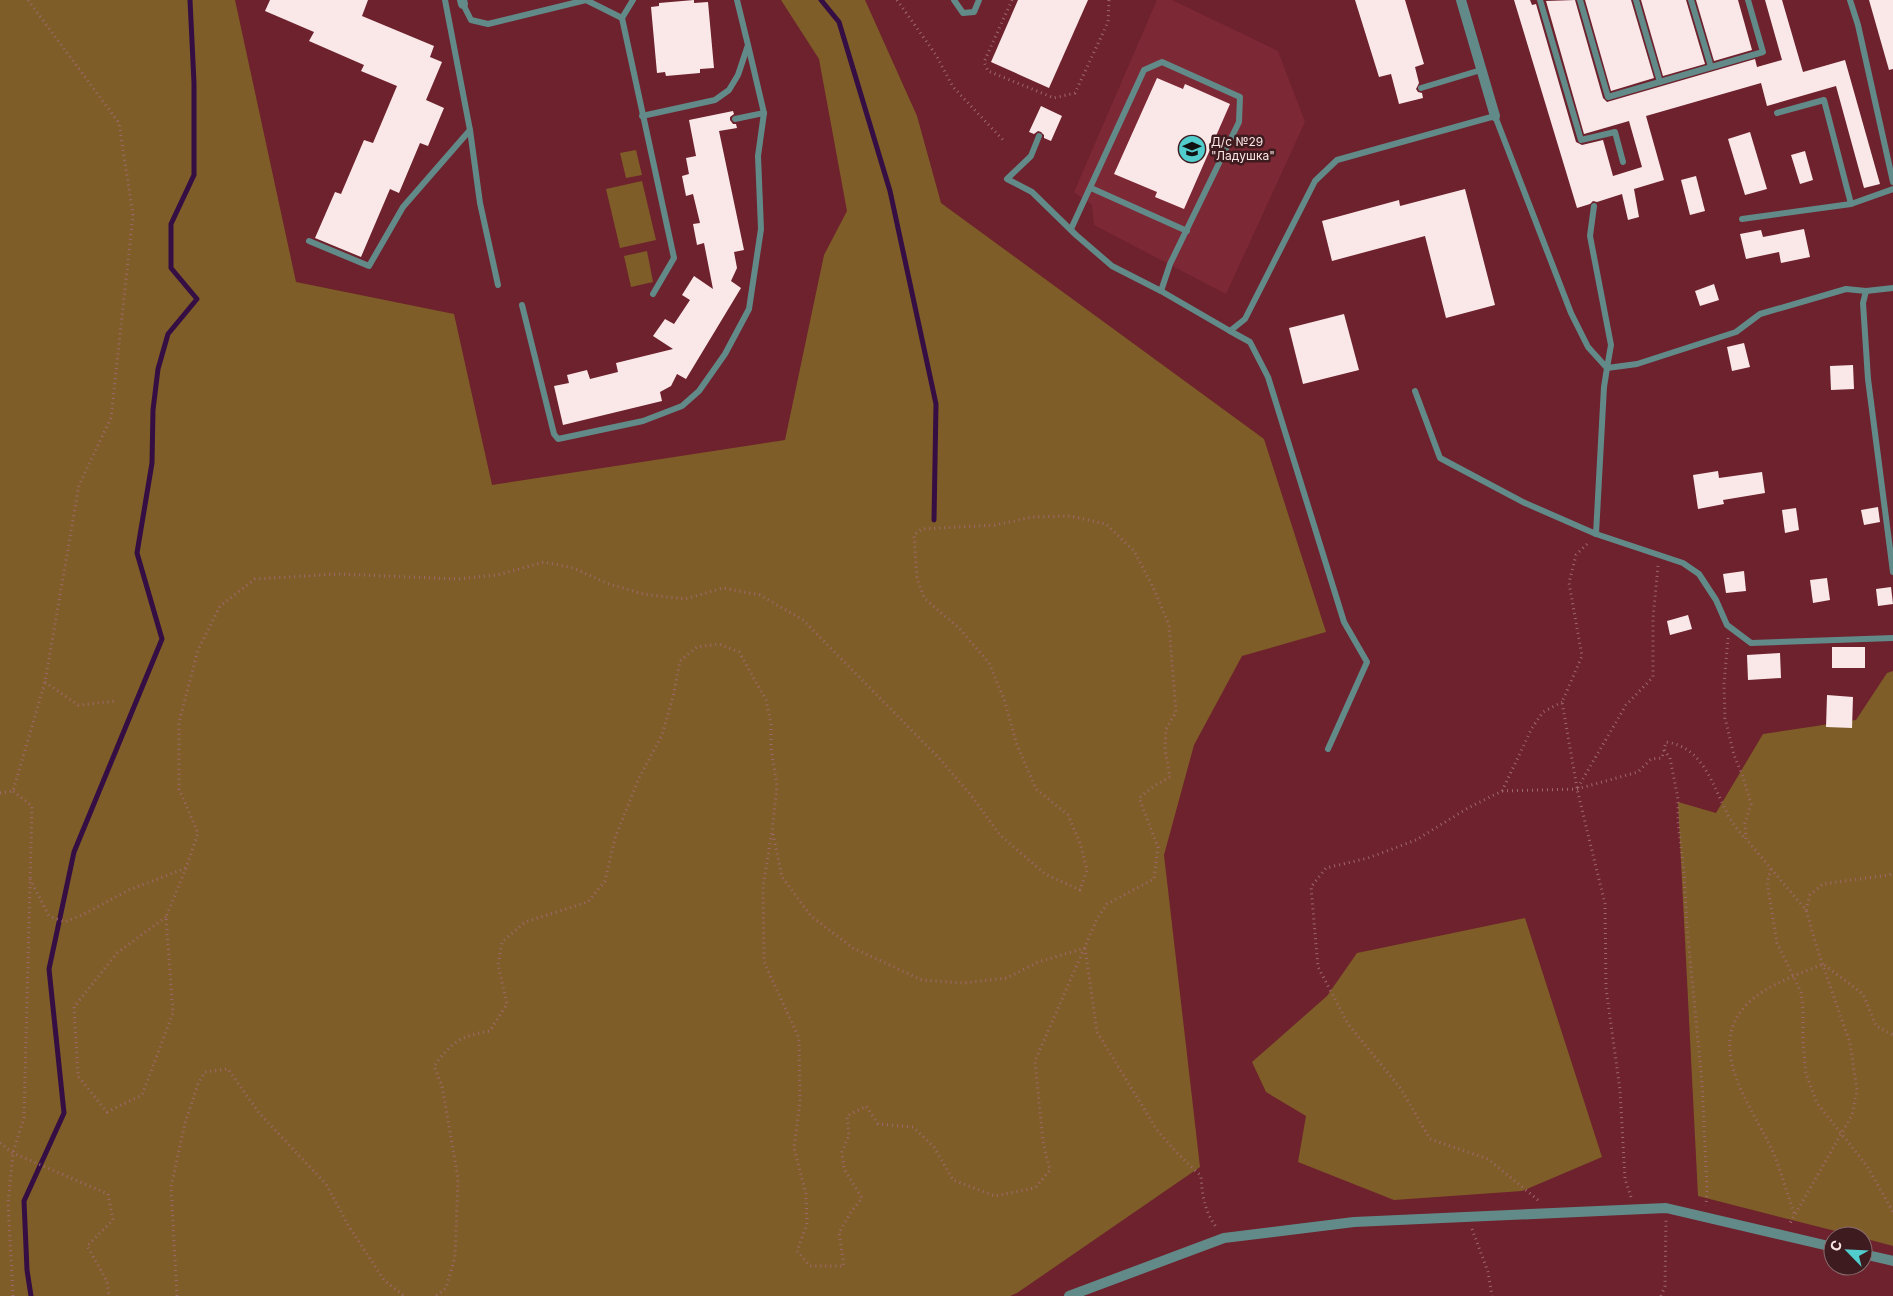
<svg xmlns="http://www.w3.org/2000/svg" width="1893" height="1296" font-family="Inter,sans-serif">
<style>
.built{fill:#7d2835}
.green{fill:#7f5d28}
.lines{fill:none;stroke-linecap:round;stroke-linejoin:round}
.stream{stroke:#350e43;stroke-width:5}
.building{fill:#fae8e9}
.path{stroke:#9f686f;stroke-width:3;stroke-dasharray:1 4;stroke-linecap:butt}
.service{stroke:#628a89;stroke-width:6}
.minor{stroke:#628a89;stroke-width:10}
.labels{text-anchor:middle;stroke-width:5;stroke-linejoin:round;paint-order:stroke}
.poi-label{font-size:12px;fill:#fae6e7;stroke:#3d1b1e;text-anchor:start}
</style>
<rect width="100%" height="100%" fill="#6d222d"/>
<!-- built -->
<path class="built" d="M1157,0H1172L1278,51L1305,122L1226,294L1094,225L1092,205L1074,192Z"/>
<!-- green -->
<g class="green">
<path d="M0,0H235L296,282L454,314L492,485L785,440L824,255L847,211L819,59L781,0H865L917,116L941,203L1264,439L1326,632L1242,656L1194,745L1164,855L1200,1167L1017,1293L1010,1296H0Z"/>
<path d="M636,150L642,175L626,178L620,153Z"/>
<path d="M642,181L656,240L620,248L606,189Z"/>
<path d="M647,251L653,282L631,287L624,256Z"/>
<path d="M1893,671V1246L1863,1238V1236H1855L1698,1196L1678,802L1716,813L1763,734L1856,720L1887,673Z"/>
<path d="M1525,918L1602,1157L1522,1191L1394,1200L1298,1162L1306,1116L1266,1092L1252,1062L1327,996L1357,953Z"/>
</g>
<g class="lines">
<!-- stream -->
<g class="stream">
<path d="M821,0L839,22L890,191L936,404L934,520"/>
<path d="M31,1296L27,1270L24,1201L64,1113L49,969L74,852L162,639L137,553L152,463L153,410L158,369L168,334L197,299L171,268V224L194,175V83L190,0"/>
</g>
</g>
<!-- building -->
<g class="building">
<path d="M270,0H368L362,16L434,46L430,57L442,62L426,100L444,108L428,146L420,143L399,193L390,189L361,257L315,238L335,192L341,194L364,140L373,143L397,86L361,71L364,65L309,41L314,32L265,11Z"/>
<path d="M694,0V3L708,2L714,68L700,69V73L666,76L665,72L657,73L651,7L659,6V3Z"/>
<path d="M1018,0H1088L1049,88L991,62Z"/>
<path d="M1355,0H1405L1424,64L1415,67L1419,83L1416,89L1418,92L1422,93L1423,98L1399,104L1391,74L1379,77Z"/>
<path d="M1514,0H1530L1532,5L1536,4L1576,142L1582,145L1603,140L1613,176L1642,167L1629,121L1584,134L1546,1L1575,0L1603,98L1607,102L1755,59L1757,67L1782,60L1765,0H1782L1803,72L1845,60L1880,184L1864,188L1836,86L1767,106L1761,83L1646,116L1664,180L1634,189L1639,217L1628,220L1622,194L1597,202L1593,201L1590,204L1577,208Z"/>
<path d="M1585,0H1631L1654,78L1611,91Z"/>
<path d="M1641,0H1686L1705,64L1663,76Z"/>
<path d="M1696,0H1738L1752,50L1714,61Z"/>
<path d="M1869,0H1893V69L1889,70Z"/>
<path d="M1157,78L1183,89L1185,84L1230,104L1184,209L1155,197L1157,192L1114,174Z"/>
<path d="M1041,106L1062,116L1051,141L1044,138V135L1041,132L1038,131L1034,134L1029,132Z"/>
<path d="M733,111L734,114L730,117V120L733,124H736L737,128L719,131L744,250L734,252L737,268L731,281L741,288L686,379L677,374L671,386L660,392L662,401L563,425L554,386L569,383L567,375L587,370L590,379L618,372L616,363L673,349L653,336L665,319L674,324L690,300L682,295L694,276L713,289L704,243L697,245L693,224L700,223L693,194L686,196L682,176L689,174L686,158L696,156L689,120Z"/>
<path d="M1750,132L1767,189L1745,195L1728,139Z"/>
<path d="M1805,151L1813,180L1800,184L1791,155Z"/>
<path d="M1696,176L1705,211L1690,215L1681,180Z"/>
<path d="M1465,189L1495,305L1446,318L1425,236L1332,261L1322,221L1399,200L1400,206Z"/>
<path d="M1804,229L1810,257L1781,263L1779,252L1746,259L1740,234L1761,230L1763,237Z"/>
<path d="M1714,284L1719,300L1700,306L1695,291Z"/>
<path d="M1344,314L1359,370L1303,384L1289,328Z"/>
<path d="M1744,343L1750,367L1732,371L1727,347Z"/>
<path d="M1853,365L1854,389L1831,390L1830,366Z"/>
<path d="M1718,471L1719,478L1762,472L1765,493L1723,500L1724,504L1698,509L1693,475Z"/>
<path d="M1878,507L1880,522L1864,525L1861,510Z"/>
<path d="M1796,508L1799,530L1785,533L1782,510Z"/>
<path d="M1744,571L1746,591L1726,593L1723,574Z"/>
<path d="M1827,578L1830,600L1813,603L1810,580Z"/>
<path d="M1891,587L1893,604L1878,606L1876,589Z"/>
<path d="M1688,615L1692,629L1670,635L1667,621Z"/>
<rect x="1832" y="647" width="33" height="21"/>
<path d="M1780,653L1781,678L1748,680L1747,655Z"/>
<path d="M1827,695L1853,697L1852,728L1826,727Z"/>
</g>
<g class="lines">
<!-- path -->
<g class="path">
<path d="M897,0L936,55L953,87L1004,141"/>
<path d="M1012,0L984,62L988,71L1054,98L1075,93L1108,22L1109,0"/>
<path d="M1728,638L1724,684L1725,718L1734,755L1743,777L1751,804L1745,823L1746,839L1806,910L1818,951L1850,1043L1857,1090L1852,1115L1789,1225"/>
<path d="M45,682L78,705L117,701"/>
<path d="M1664,750L1670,758L1678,799V822L1684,873L1687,927L1702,1082L1707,1189L1706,1206"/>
<path d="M1577,788L1562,702L1582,656L1569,583L1576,555L1589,542"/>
<path d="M1502,791L1577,789L1638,772L1651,759L1662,758L1666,742C1703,747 1712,784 1727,813C1731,822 1739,831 1745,839"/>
<path d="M0,793L13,791L45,682L79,485L111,418L133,215L119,123L28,0"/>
<path d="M773,834L782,877L811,916L853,948L922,980L963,983L1007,978L1038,962L1085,948"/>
<path d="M1771,869L1767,882L1777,943L1801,992L1803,1009V1043L1806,1074L1817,1103L1867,1166L1893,1212"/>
<path d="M30,879L49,916L65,922L84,914L129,890L186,868"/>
<path d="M1806,910L1810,895L1823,884L1889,875L1893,873"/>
<path d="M166,917L117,953L74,1007L78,1076L107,1112L142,1095L173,1013L166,917L186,868L198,833L179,789V722L198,650L220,606L255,579L339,574L458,579L497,575L544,562L573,568L609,584L643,594L685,599L723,588L760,595L803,620L938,757L970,794L1000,835L1045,874L1080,890L1087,870L1080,843L1068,815L1036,789L1017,745L1004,699L989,663L959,628L924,598L917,578L914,535L922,529L995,525L1033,517L1070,516L1106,524L1134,551L1153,587L1169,625L1176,712L1166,729L1165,750L1170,777L1154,786L1139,798L1158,847L1154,879L1107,904L1097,919L1035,1061L1043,1142L1050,1170L1035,1188L995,1196L953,1180L934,1147L913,1127L878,1124L866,1106L847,1116L849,1135L842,1152L844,1169L862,1198L851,1212L839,1233L844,1266H810L797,1251L807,1224L806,1194L794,1148L800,1101L799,1038L764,962L763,886L772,831L777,786L771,748V724L766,700L739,652L719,644L697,647L680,661L673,697L662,735L639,778L615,838L605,881L588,902L525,922L502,942L498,965L507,1004L490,1031C460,1036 452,1042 434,1066L442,1086L458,1178L455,1257L446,1288L436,1296"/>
<path d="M1085,948L1097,1032L1157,1130L1179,1155L1201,1176C1202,1195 1205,1213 1217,1228"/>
<path d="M0,1143L13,1153L108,1194L113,1220L87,1246L107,1281L109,1296"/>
<path d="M1631,1197L1625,1179L1620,1090L1606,988L1605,904L1577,789L1626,705L1653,677V618L1658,566"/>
<path d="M1538,1200L1488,1159L1430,1139L1401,1089L1348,1024L1318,967L1311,887L1326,868L1368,858L1416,840L1468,808L1502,791L1532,728L1543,712L1562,702"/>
<path d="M1794,1213C1787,1193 1781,1171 1773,1152C1754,1109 1704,1050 1746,1005C1766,985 1797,975 1823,964L1863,994L1876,1026L1893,1035"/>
<path d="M1472,1229L1488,1272L1492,1296"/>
<path d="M13,1296L8,1203L13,1153L24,1118L32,806L13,791"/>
<path d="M177,1296L171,1187L185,1123L198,1084L205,1072L228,1069L259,1113L326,1184L348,1225L384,1280L404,1296"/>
<path d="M1661,1296L1665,1286L1666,1219"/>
</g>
<!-- service -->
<g class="service">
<path d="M586,0L622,18"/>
<path d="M633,0L622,18L674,258L653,294"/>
<path d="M954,0L963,13L974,12L979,0"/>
<path d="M1540,0L1581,140L1615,132L1623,162"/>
<path d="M1580,0L1608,97L1763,52L1748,0"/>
<path d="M1636,0L1660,82"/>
<path d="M1691,0L1711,67"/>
<path d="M1850,0L1858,25L1893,182"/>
<path d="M463,4L471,20L488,24L586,0"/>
<path d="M1421,88L1481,70"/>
<path d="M1777,113L1824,100L1851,204"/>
<path d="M642,116L715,100L729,90L738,75L748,45L737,0"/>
<path d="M735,119L764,113"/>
<path d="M470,130L480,203L498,285"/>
<path d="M1039,136L1031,156L1007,179L1032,192L1076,235L1112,266L1161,291L1230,331L1245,319L1315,181L1337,160L1495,116L1571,313L1588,347L1607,368L1604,387L1596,534"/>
<path d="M1091,188L1187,231"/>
<path d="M1594,206L1590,236L1611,345L1607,368L1637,364L1736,332L1760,314L1846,289L1866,291L1863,303L1868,379L1893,572"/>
<path d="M1742,219L1851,204L1893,189"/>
<path d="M1071,229L1144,70L1162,62L1240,97L1239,122L1170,264L1161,291"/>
<path d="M309,241L369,266L403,207L470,130L445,0"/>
<path d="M1866,291L1893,288"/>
<path d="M522,305L554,434L558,439L643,421L682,406L699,391L725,354L749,309L761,229L758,156L764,113L748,45"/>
<path d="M1230,331L1250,342L1268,377L1344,622L1367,662L1328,749"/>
<path d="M1415,391L1440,458L1525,503L1596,534L1683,563L1699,574L1716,600L1727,625L1751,643L1893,638"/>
</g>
<!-- minor -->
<g class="minor">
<path d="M462,0L463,4"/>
<path d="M1461,0L1495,116"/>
<path d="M1863,1254L1893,1261"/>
<path d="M1069,1296L1224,1238L1354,1222L1666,1208L1833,1247"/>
</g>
</g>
<!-- icons -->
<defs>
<g id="school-disc" transform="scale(1.4375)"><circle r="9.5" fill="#52cdcd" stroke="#3d1b1e"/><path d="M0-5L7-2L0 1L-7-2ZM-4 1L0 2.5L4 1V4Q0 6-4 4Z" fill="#111"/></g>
</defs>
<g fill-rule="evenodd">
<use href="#school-disc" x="1192" y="149"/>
</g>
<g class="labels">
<!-- poi labels -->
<g class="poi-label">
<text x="1211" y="146">Д/с №29<tspan x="1211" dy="14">"Ладушка"</tspan></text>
</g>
</g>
<!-- north arrow -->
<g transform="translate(1848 1251) rotate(294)"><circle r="24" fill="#3d1b1e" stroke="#896c6e"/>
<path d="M0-4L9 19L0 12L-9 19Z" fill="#52cdcd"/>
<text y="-8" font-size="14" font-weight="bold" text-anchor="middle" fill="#fae6e7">С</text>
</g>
</svg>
